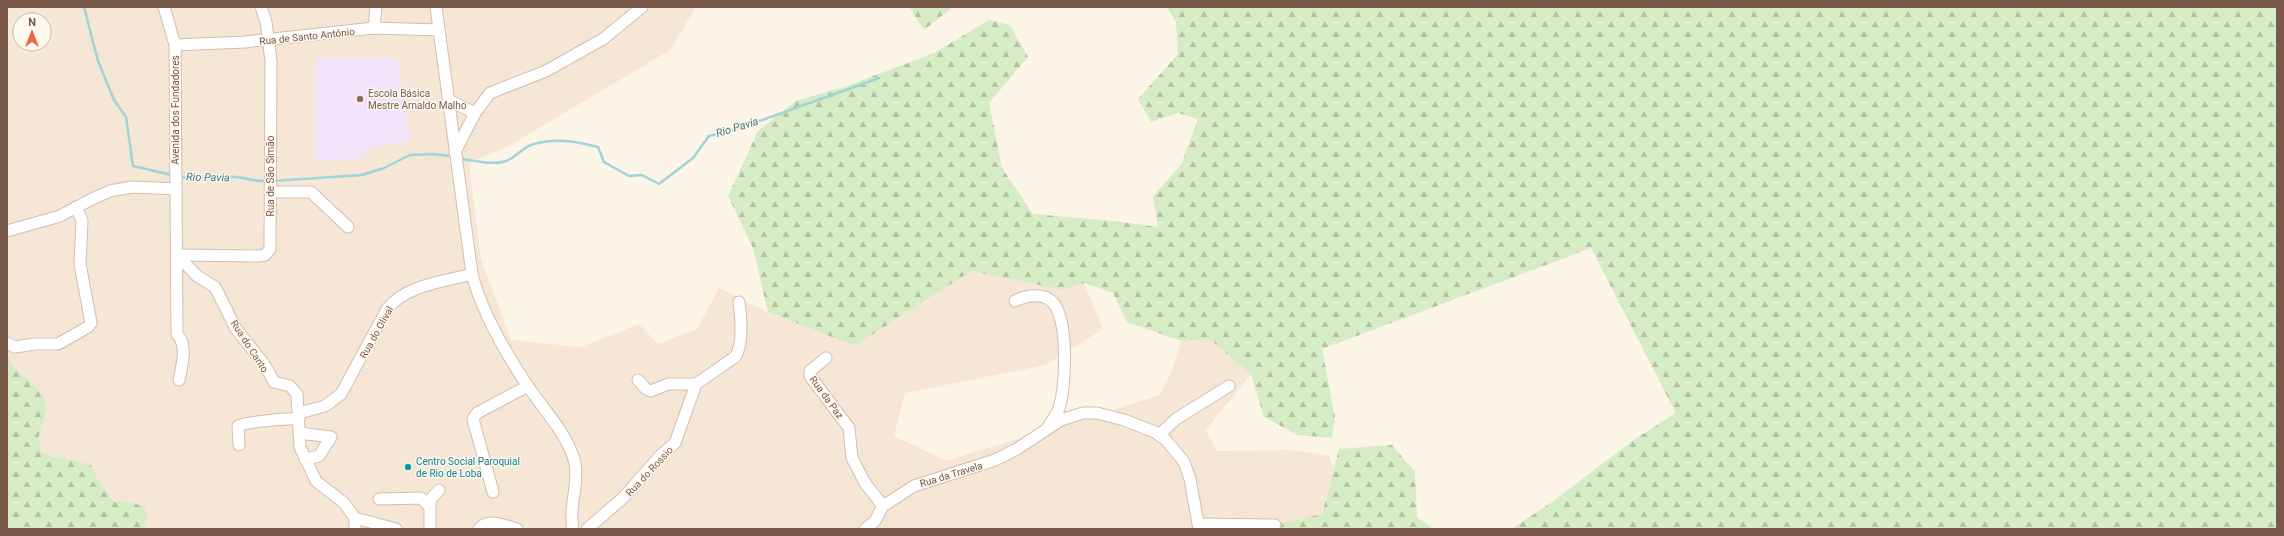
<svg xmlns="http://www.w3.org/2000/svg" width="2284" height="536" font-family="Roboto,sans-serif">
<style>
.residential{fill:#f6e6d6;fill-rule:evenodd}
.education{fill:#f1e4fa}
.forest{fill:url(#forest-firs)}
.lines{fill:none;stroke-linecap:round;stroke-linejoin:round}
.stream{stroke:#a0d4db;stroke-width:2.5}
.minor-casing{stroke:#d3beaf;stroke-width:13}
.minor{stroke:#fff;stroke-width:11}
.education-dot{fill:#8d6e63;stroke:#fff8ef;stroke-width:1.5}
.culture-dot{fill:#0f9aa8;stroke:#fff8ef;stroke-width:1.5}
.labels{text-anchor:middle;stroke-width:3;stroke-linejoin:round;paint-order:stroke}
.street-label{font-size:10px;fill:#79594a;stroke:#fff8ef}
.education-label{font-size:10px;fill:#785e54;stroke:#fff8ef;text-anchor:start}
.culture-label{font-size:10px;fill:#0d838f;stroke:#fff8ef;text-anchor:start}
.water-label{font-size:11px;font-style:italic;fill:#3c767e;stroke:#fff8ef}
</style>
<defs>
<pattern id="forest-firs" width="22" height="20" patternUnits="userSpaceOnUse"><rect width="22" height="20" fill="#d6ecc5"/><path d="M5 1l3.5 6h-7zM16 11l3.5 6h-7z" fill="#b2c2a2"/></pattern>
</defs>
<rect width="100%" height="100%" fill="#fdf4e8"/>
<!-- residential -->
<path class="residential" d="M7,7H696L670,50L509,146L469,163L481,259L511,340L581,347L639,324L658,344L697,329L719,288L768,312L855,346L971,271L1064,290L1084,283L1103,329L1046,365L905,393L894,436L946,461L1160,395L1173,368L1181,341L1211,340L1251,374L1206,430L1217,451L1292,450L1329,456L1334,468L1322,514L1275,525L1271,529H7ZM20,20H44V44H20Z"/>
<!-- education -->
<path class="education" d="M316,57L397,58L411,141L371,147L361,159L315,161Z"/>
<!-- forest -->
<g class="forest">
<path d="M909,7H953L924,30Z"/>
<path d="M1167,7H2277V529H1511L1551,503L1632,441L1676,413L1591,248L1322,349L1335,417L1332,438L1298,435L1264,417L1251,374L1211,340L1181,341L1127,322L1113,293L1084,283L1064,290L971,271L855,346L768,312L753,248L728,196L758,131L796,101L847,86L934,53L989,20L1010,25L1028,57L989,103L1002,168L1033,214L1115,221L1158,227L1153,196L1181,165L1198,119L1178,113L1151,122L1138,99L1178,54L1176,22Z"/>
<path d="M7,356L15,369L31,382L45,399L46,412L39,435L41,453L91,465L99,482L114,502H130L145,507L146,529H7Z"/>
<path d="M1392,445L1415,472L1417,517L1434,529H1271L1275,525L1322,514L1339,449Z"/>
</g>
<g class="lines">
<!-- stream -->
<g class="stream">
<path d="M84,7L98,61L114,100L126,117L133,166L172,175"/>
<path d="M463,159C477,161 499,167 512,158C521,152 526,145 538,143C559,138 578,142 598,147L604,162L629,176L642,175L659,184L693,158L709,136L740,128L879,78"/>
<path d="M179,177C198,180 217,176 236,177C247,178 256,182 268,181"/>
<path d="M273,181L362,175L384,168L410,155L434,154L448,156"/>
</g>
<!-- minor casing -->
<g class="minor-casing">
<g id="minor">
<path d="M164,7L175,45L177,334C188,346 182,365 179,380"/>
<path d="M436,7L472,274C482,313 505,352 527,385C543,409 568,434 575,463C578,479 573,495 572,511C571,517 573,523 572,529"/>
<path d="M374,28L376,7"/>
<path d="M175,45L245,42L374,28L439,30"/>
<path d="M448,100L475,113"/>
<path d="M455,152L475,113L490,93L546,71L603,39L642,7"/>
<path d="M270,192H311L348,227"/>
<path d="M7,231L60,216L92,199L110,191L132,187L176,189"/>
<path d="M177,255L197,276L215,287L236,329L264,364L274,382L290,386L297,394L300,447L316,481L344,503L355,518L396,529"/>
<path d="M177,255L258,256L265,255L270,249L271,61L266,22L261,7"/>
<path d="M1015,301C1028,294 1048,292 1056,307C1068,328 1066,389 1058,411C1055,416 1051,422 1048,427"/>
<path d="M7,343L15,347L35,344H58L88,327L91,323L80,264L82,221L76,207"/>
<path d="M826,358L810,371V376L849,428L852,458L865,483L883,506"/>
<path d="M638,380L646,389L651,391L668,384H696"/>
<path d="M299,413L325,406L341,394L387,309C406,285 443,282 472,274"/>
<path d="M299,433L331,437L319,456L305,459"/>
<path d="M1159,435L1176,419L1229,386"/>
<path d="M239,445L238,426C244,422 290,418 299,419"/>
<path d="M493,492L473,419L477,413L528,386"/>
<path d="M379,499L421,498L429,506"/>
<path d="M1198,524L1275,525"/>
<path d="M355,529V518"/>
<path d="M430,529V500L439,490"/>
<path d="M479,529C488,517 505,526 517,529"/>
<path d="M587,529L624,497L661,455L675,443L696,384L735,357C744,344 741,317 739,302"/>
<path d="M865,529L875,521L883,506L914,486L995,460L1017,449L1061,420L1083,413H1097L1124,420L1155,432L1166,440L1184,462L1190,479L1199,529"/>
</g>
</g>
<!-- minor -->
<use href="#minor" class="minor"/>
</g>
<!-- markers -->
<circle class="education-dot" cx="360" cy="99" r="4"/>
<circle class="culture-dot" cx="408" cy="467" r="4"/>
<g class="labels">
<!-- street labels -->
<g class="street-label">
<text transform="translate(307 36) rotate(-6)" y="4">Rua de Santo António</text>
<text transform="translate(175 110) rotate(-90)" y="4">Avenida dos Fundadores</text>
<text transform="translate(270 176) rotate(-90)" y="4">Rua de São Simão</text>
<text transform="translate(376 332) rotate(-61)" y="4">Rua do Olival</text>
<text transform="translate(250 346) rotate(57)" y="4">Rua do Canto</text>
<text transform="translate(827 397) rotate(54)" y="4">Rua da Paz</text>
<text transform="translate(649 471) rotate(-47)" y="4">Rua do Rossio</text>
<text transform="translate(951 474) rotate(-17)" y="4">Rua da Travela</text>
</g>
<!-- education labels -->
<g class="education-label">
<text x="368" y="97">Escola Básica<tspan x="368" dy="12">Mestre Arnaldo Malho</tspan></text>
</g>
<!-- culture labels -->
<g class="culture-label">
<text x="416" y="465">Centro Social Paroquial<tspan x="416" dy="12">de Rio de Loba</tspan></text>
</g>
<!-- water labels -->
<g class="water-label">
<text transform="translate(737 127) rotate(-17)" y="4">Rio Pavia</text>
<text transform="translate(208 177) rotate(1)" y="4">Rio Pavia</text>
</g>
</g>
<!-- border -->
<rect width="2284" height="536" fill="none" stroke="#79594a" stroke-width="16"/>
<!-- north arrow -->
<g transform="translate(32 32)"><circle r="19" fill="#fff8ef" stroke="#c9b8ad"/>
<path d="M0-3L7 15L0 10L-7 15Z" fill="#ec6848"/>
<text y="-6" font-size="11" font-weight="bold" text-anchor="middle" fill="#79594a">N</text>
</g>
</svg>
